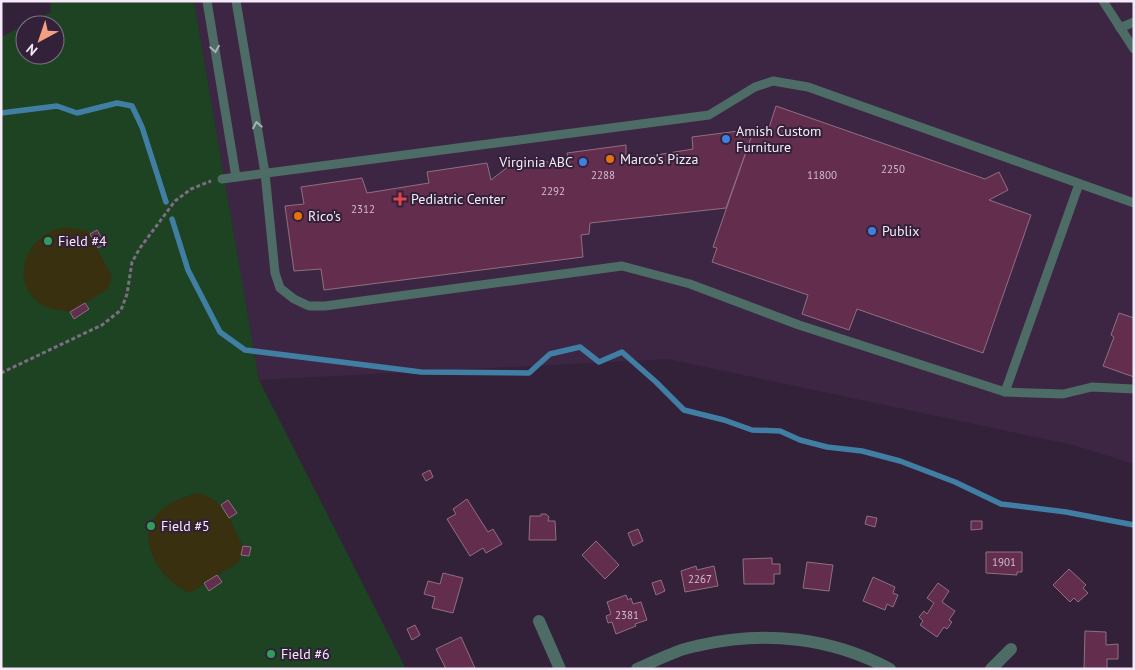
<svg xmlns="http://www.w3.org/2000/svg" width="1135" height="670" font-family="'PT Sans',sans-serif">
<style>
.built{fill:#3c2644}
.green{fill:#1d4323}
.sand{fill:#38300f}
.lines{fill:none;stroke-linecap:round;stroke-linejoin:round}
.stream{stroke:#407ea4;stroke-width:5.5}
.building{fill:#632e4d;stroke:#916f81}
.path{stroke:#7c6d82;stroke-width:3;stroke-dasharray:4 2.5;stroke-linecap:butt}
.service{stroke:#4c6c65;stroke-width:9}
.minor{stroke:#4c6c65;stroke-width:12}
.oneway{stroke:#aab1b7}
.shop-dot{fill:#3f7fe0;stroke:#322139;stroke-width:2}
.food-dot{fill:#e8710a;stroke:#322139;stroke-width:2}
.health-dot{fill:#e0444e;stroke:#322139;stroke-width:2}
.leisure-dot{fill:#2e9e5b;stroke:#322139;stroke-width:2}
.labels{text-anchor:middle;stroke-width:4;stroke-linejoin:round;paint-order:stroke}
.number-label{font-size:11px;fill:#d1bbcf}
.poi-label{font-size:14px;fill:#f6eafa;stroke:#322139;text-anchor:start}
</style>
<rect width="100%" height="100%" fill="#322139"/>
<!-- built -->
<path class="built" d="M194,1H1134V464L1073,445L668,359L259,380Z"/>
<!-- green -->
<path class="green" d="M50,1H194L259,380L406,669H1V37L25,25V55H55V25H25L51,12Z"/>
<!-- sand -->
<g class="sand">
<path d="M86,228L112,276L108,289L70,312C60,309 50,310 40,304C0,275 40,213 83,231Z"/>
<path d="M197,493C224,497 232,525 243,546L239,562L190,593C175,587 161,574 154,559C136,521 163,502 197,493Z"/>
</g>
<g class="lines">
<!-- stream -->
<g class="stream">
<path d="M1,113L57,106L77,113L117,103L132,106L142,127L166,202"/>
<path d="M172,219L188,270L220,332L245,350L421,372L529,373L550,354L580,347L599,362L622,352L656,382L684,410L724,420L752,430L780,431L800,440L827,447L862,451L900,461L955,482L1001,504L1066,512L1134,525"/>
</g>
</g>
<!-- building -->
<g class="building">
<path d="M776,106L985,179L999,172L1008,190L989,200L1031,215L983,353L857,309L849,330L802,314L808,295L712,262L717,248L713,247L754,129L767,134Z"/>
<path d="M754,129L726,208L590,223L589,234L581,235L583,257L324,290L321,269L294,271L285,206L304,204L301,187L362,178L367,193L429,183L427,172L487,163L491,180L509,166L537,159L570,168L567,153L626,145V160L693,149L692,137Z"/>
<path d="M97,230L105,244L98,248L90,234Z"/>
<path d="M85,303L89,309L74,319L70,312Z"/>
<path d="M1119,313L1134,318V377L1103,366L1114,337L1111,335Z"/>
<path d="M430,470L433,477L426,481L422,474Z"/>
<path d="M467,499L488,532L493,529L502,544L486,553L483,548L470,556L447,519L456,514L453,509Z"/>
<path d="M228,500L237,513L229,518L221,505Z"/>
<path d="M541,514H546L549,517L548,521H555L556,540H529L530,516H541Z"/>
<path d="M867,516L877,518L875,527L865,524Z"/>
<path d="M971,521H982V529L971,530Z"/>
<path d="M638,529L643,541L633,546L628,533Z"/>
<path d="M596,541L619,565L605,579L582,555Z"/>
<path d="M243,546L251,547L249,556L241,555Z"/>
<path d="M986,552H1022V572H1017V575L986,573Z"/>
<path d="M772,558V564H780V574H774V584H744L743,559Z"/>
<path d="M807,562L833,565L829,591L803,588Z"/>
<path d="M696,566L697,570L714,566L718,586L685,592L681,571Z"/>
<path d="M1069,569L1086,585L1083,588L1088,593L1078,602L1074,598L1070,602L1053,585Z"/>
<path d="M443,573L463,578L453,613L432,608L435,597L424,594L428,581L440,584Z"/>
<path d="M217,575L222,582L209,591L204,583Z"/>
<path d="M873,577L895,587L893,593L898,595L893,607L887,604L885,610L863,601Z"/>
<path d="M661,580L665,591L656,595L652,583Z"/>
<path d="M938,583L949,591L942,602L955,611L949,620L952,622L947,629L944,627L937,637L920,625L923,621L919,617L924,611L927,614L934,603L927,598Z"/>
<path d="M626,595L628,600L631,598L633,604L641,602L647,620L635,624L636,626L616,634L612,622L608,623L606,616L611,614L607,602Z"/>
<path d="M415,625L420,635L412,640L407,629Z"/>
<path d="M1085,631L1106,632V645L1118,644V659H1107V669H1084Z"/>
<path d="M461,637L475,668L446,669L436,649Z"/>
</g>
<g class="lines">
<!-- path -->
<path class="path" d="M1,373L102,325L121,310L127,294L132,262L140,248L175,201L191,189L211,181"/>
<!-- service -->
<g class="service">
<path d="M207,1L236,177"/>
<path d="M236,1L265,173L275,273L280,288L294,299L309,306H325L622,266L690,284L799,325L1005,392"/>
<path d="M1103,1L1134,49"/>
<path d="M1120,28L1134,22"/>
<path d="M222,179L709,115L755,87L773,81L808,87L1134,203"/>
<path d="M1079,184L1005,392L1063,394L1092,387L1134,389"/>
</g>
<!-- minor -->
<g class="minor">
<path d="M539,621L560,669"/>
<path d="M637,669C650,663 663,657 676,652C684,648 693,647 701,645C765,630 832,638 890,669"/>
<path d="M991,669L1011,649"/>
</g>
</g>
<!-- one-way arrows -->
<defs><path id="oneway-chevron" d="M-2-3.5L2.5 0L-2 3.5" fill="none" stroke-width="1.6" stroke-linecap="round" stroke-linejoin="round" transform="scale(1.25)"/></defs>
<g class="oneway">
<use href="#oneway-chevron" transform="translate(215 49) rotate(81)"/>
<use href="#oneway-chevron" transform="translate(257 125) rotate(-100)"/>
</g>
<!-- markers -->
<g class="shop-dot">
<circle cx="726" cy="139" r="5"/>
<circle cx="583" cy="162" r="5"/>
<circle cx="872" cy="231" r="5"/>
</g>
<g class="food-dot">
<circle cx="610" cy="159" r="5"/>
<circle cx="298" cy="216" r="5"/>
</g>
<path class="health-dot" d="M397.5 191.5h5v5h5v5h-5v5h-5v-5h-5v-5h5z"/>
<g class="leisure-dot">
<circle cx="48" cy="241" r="5"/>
<circle cx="151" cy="526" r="5"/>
<circle cx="271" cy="654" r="5"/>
</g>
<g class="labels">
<!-- number labels -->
<g class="number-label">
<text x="893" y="173">2250</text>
<text x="603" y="179">2288</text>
<text x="822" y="179">11800</text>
<text x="553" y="195">2292</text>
<text x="363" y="213">2312</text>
<text x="1004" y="566">1901</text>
<text x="700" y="583">2267</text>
<text x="627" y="619">2381</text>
</g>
<!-- poi labels -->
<g class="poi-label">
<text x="736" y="136">Amish Custom<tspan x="736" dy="16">Furniture</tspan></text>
<text x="620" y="164">Marco's Pizza</text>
<text x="573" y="167" text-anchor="end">Virginia ABC</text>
<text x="411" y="204">Pediatric Center</text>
<text x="308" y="221">Rico's</text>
<text x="882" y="236">Publix</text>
<text x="58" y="246">Field #4</text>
<text x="161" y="531">Field #5</text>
<text x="281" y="659">Field #6</text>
</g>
</g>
<!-- border -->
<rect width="1135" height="670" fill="none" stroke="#f6eafa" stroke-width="5"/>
<!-- north arrow -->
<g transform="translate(40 40) rotate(220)"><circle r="24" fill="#322139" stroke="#807186"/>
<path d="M0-4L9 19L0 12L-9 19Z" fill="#f2a081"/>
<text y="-8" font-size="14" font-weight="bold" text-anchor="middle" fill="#f6eafa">N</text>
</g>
</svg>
